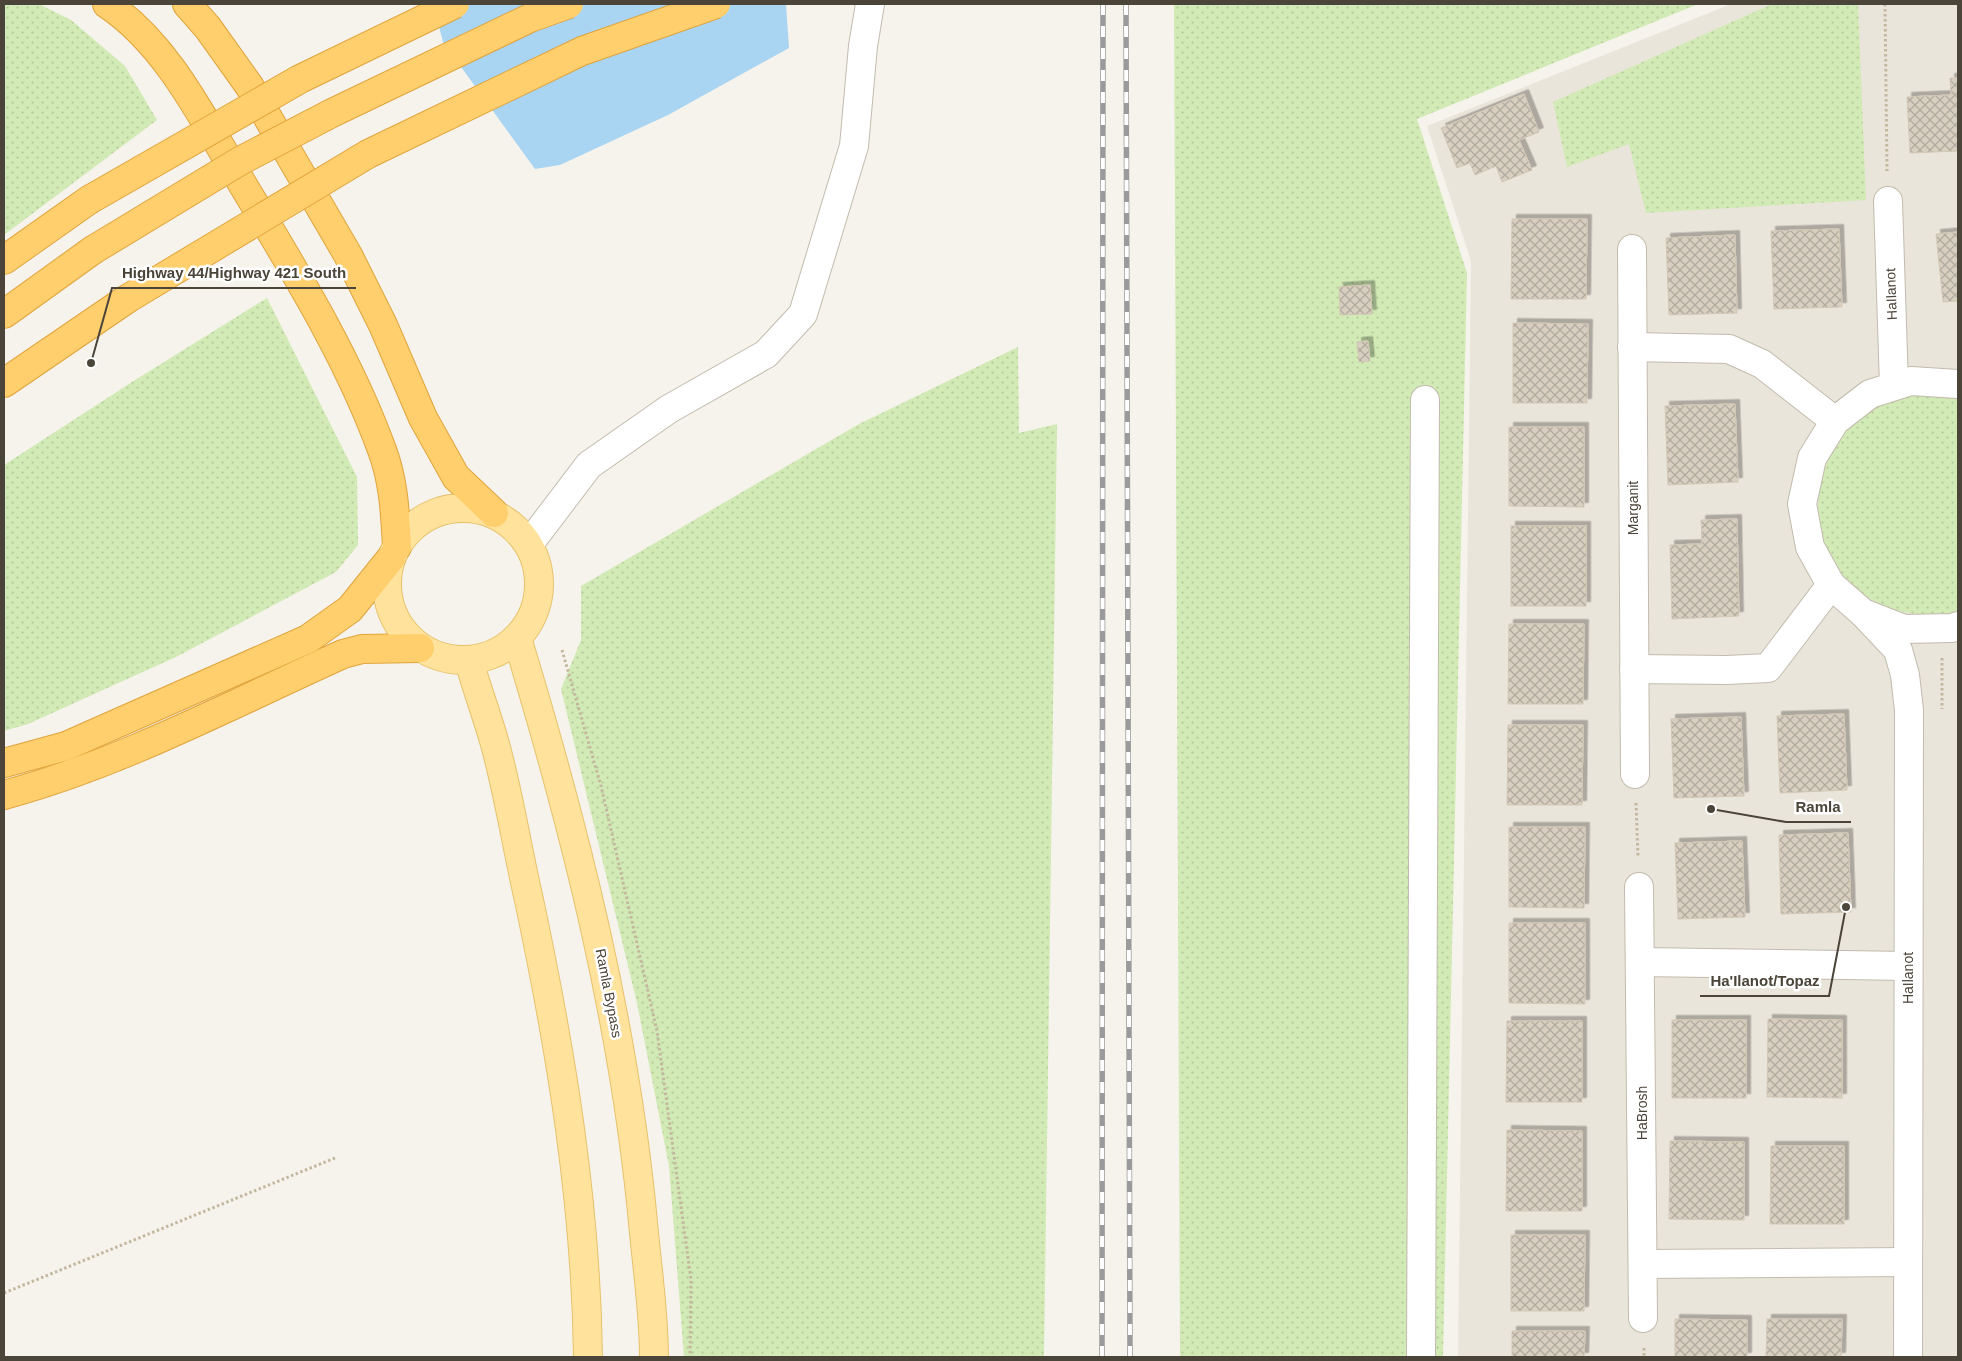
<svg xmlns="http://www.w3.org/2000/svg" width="1962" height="1361" font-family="Arial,sans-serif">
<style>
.residential{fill:#eae5da}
.grass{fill:url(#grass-dots)}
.water{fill:#a9d4f2}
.building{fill:url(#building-cross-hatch);stroke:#d3c7b4;filter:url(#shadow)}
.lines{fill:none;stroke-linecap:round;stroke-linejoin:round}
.minor-casing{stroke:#c2bbae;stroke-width:30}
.major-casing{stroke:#e6c16a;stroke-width:30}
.highway-casing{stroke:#e0a43c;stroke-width:30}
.path{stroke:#c4b79f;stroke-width:3;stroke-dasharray:2.5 2.5;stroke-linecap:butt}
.minor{stroke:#fff;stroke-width:28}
.major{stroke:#ffe39c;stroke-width:28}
.highway{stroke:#ffcf6e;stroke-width:28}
.rail-casing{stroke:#9a9a9a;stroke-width:5.5}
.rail{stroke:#fff;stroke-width:4;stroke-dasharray:11;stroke-linecap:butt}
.highway-bridge-casing{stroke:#e0a43c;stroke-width:30;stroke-linecap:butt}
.highway-bridge{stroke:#ffcf6e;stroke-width:28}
.labels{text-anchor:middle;stroke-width:5;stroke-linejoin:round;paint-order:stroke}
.street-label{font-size:14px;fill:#4b4439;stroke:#fff}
.leader{fill:none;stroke:#4b4439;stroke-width:2}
.callout-dot{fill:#4b4439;stroke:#fff;stroke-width:2}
.callout-label{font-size:15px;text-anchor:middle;font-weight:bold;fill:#4b4439;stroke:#fff;stroke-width:5;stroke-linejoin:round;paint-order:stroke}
</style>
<defs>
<pattern id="grass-dots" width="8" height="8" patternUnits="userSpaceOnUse" patternTransform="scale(1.25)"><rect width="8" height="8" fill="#d2eab5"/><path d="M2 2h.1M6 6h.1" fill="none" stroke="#b6ca9c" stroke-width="1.8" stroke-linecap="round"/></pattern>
<pattern id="building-cross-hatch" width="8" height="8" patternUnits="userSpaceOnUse" patternTransform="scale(1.25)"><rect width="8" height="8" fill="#d8cfc1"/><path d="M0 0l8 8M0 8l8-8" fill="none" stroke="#b1aa9e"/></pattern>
<filter id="shadow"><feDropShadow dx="4.5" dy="-4.5" stdDeviation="0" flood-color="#0004"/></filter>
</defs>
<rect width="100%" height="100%" fill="#f6f3ec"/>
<!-- residential -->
<path class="residential" d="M1731,4H1958V1357H1458L1471,261L1427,126Z"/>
<!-- grass -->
<g class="grass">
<path d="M4,4H39L71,20L125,66L157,120L4,235Z"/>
<path d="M1174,4H1698L1417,119L1467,273L1443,1357H1180Z"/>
<path d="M1772,4H1858L1866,200L1646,213L1629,144L1567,167L1553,102Z"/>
<path d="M267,298L357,477L358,545L336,572L178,656L28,724L4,731V465L132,382Z"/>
<path d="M1018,347L1019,433L1057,424L1044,1357H684L669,1166L637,1003L561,689L581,640V586L859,424Z"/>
<path d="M1913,395L1951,397L1958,400V610C1947,615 1936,614 1924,614C1882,615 1835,583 1823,541C1808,491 1829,431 1877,407C1887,401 1901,399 1913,395Z"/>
</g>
<!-- water -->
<path class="water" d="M433,4H786L789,48L668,115L560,165L535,169L443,42Z"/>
<!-- building -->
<g class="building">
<path d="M1950,78H1958V151L1910,153L1907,97L1951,95Z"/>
<path d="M1524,94L1539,132L1519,140L1532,170L1502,182L1496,166L1475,175L1470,163L1457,168L1441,128Z"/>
<path d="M1512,219H1587L1586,299H1511Z"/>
<path d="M1839,229L1842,307L1774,309L1771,231Z"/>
<path d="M1958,232V301L1943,302L1936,234Z"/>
<path d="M1735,235L1737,313L1669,315L1666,238Z"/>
<path d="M1370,285L1372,314L1340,315L1339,287Z"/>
<path d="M1513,323L1588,324L1587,403H1513Z"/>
<path d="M1368,341L1370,361L1359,362L1357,342Z"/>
<path d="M1735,404L1738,482L1668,485L1665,406Z"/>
<path d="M1509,427H1584V507L1509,506Z"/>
<path d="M1737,519L1739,616L1672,619L1670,545L1702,544L1701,520Z"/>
<rect x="1511" y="526" width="75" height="80"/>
<path d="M1509,624H1584L1583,704H1508Z"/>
<path d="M1844,714L1847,790L1780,793L1777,716Z"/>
<path d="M1741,717L1744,796L1674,798L1671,719Z"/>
<path d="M1508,725H1583L1582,805H1507Z"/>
<path d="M1509,827H1585L1584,908L1509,907Z"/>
<path d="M1848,833L1851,912L1781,914L1779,835Z"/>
<path d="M1742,841L1745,917L1678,919L1675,843Z"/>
<path d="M1509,923H1585V1004L1509,1003Z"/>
<path d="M1768,1019L1842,1020V1098L1767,1097Z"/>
<rect x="1672" y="1020" width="74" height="78"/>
<path d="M1507,1021H1582V1102H1506Z"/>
<path d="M1507,1130L1582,1131V1211H1506Z"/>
<path d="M1670,1141L1744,1142V1220L1669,1219Z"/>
<path d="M1771,1146H1844V1224H1770Z"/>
<path d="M1511,1235H1585L1584,1311H1511Z"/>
<path d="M1675,1319L1747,1320V1357H1675Z"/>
<path d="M1767,1319H1842L1841,1357H1766Z"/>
<path d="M1512,1331H1585L1584,1357H1512Z"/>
</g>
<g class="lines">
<!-- minor casing -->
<g class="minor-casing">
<g id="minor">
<path d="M1888,201L1894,386"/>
<path d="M1632,249L1635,774"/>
<path d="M1632,347L1729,349L1762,364L1835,421"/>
<path d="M1958,384L1911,381L1870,394L1835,421L1812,458L1802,504L1810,547L1831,585L1863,613L1904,629L1952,628L1958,626"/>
<path d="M529,544L589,465L669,409L766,354L803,314L854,146L863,46L870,4"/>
<path d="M1863,613L1898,650L1905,675L1909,710L1908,1357"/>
<path d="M1634,669L1727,670L1768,668L1831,585"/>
<path d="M1639,887L1643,1318"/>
<path d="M1640,962L1908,966"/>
<path d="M1643,1264L1908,1262"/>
<path d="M1421,1357L1425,400"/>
</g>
</g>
<!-- major casing -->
<g class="major-casing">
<g id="major">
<circle cx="463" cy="584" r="76"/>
<path d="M517,638C576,832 626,1030 644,1233C648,1274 654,1316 654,1357"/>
<path d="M469,661C477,689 487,716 495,744C509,795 517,848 529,900C561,1051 586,1202 588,1357"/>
</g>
</g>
<!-- highway casing -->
<g class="highway-casing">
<g id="highway">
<path d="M107,4C168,45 203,119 240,180C292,267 347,354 382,450C394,482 395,513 397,547"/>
<path d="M187,4L208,28L250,87L348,255L383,325L423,418L456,477L494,513"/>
<path d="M4,260L89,200"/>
<path d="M4,314L93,250"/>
<path d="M4,383L127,299"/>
<path d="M4,763L66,746L308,639L350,609L391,558"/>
<path d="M4,795C122,763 232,704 343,654L362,649L420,648"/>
</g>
</g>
<!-- path -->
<g class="path">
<path d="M1885,4L1887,171"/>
<path d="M562,650L601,786L657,1031L691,1280L690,1357"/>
<path d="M1942,658V709"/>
<path d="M1636,803L1638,857"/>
<path d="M4,1293L335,1158"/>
<path d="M1644,1348V1357"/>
</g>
<!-- minor -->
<use href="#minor" class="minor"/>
<!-- major -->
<use href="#major" class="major"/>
<!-- highway -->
<use href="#highway" class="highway"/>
<!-- rail casing -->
<g class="rail-casing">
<g id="rail">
<path d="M1126,4L1130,1357"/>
<path d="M1102,1357L1103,4"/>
</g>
</g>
<!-- rail -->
<use href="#rail" class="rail"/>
<!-- highway-bridge casing -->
<g class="highway-bridge-casing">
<g id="highway-bridge">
<path d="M89,200L300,79L455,4"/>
<path d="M93,250L240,161L332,113L530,18L569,4"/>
<path d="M127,299L368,154L582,51L716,4"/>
</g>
</g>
<!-- highway-bridge -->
<use href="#highway-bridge" class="highway-bridge"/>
</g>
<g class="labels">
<!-- street labels -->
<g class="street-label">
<text transform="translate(1891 294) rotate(-92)" y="5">HaIlanot</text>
<text transform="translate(1633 508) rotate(-90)" y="5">Marganit</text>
<text transform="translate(1908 978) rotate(-90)" y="5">HaIlanot</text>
<text transform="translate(609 993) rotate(79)" y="5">Ramla Bypass</text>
<text transform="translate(1642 1113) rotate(-90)" y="5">HaBrosh</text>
</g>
</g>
<!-- callouts -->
<path class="leader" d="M91 363L112 288H356M1711 809L1786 822H1851M1846 907L1829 996H1700"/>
<g class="callout-dot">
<circle cx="91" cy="363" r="5"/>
<circle cx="1711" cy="809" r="5"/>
<circle cx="1846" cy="907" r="5"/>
</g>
<g class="callout-label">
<text x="234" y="278">Highway 44/Highway 421 South</text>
<text x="1818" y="812">Ramla</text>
<text x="1765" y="986">Ha'Ilanot/Topaz</text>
</g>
<!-- border -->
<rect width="1962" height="1361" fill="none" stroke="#4b4439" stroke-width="10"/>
</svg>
